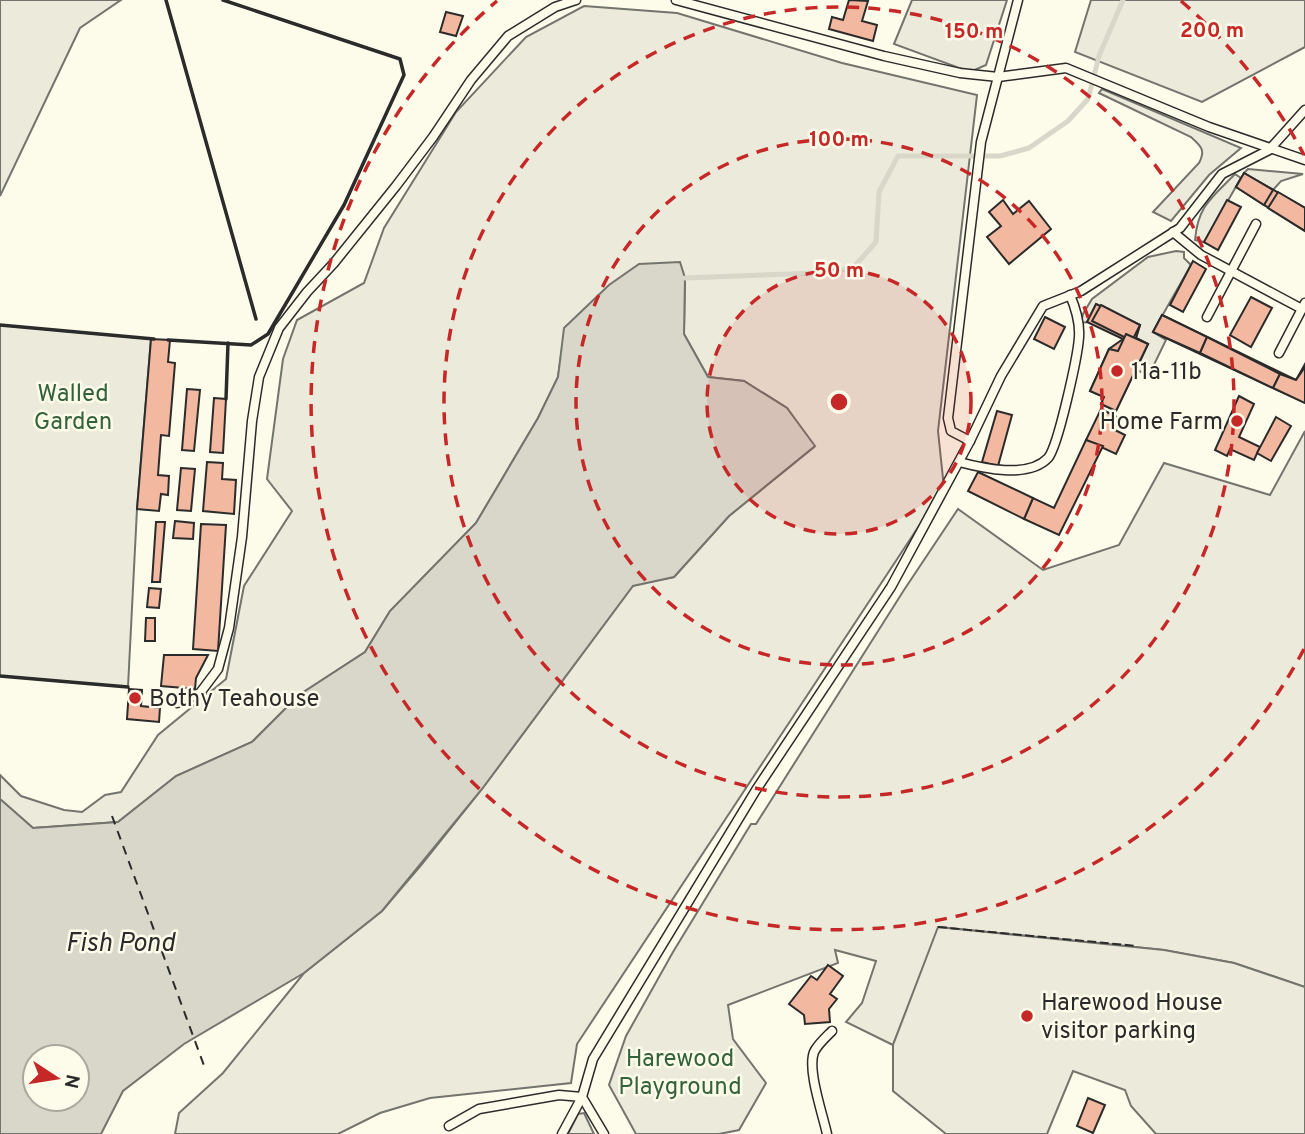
<svg xmlns="http://www.w3.org/2000/svg" width="1305" height="1134" font-family="Overpass,sans-serif">
<style>
.green{fill:#ecebdb;stroke:#74746e;stroke-width:2}
.parking{fill:#eceadb;stroke:#74746e;stroke-width:2}
.water{fill:#d8d7c9;stroke:#74746e;stroke-width:2;fill-rule:evenodd}
.lines{fill:none;stroke-linecap:round;stroke-linejoin:round}
.stream{stroke:#d8d7c9;stroke-width:5}
.ferry{stroke:#2b2b2b;stroke-width:2;stroke-dasharray:9 7;stroke-linecap:butt}
.building{fill:#f2b8a0;stroke:#2b2b2b;stroke-width:2}
.lane-casing{stroke:#2b2b2b;stroke-width:11}
.lane{stroke:#fdfbea;stroke-width:8}
.fence{stroke:#2b2b2b;stroke-width:2;stroke-dasharray:9 3.5;stroke-linecap:butt}
.wall{stroke:#2b2b2b;stroke-width:3.5}
.ring{fill:none;stroke:#c62828;stroke-width:3.5;stroke-dasharray:12 9}
.poi-dot{fill:#c62828;stroke:#fdfbea;stroke-width:2.5}
.labels{text-anchor:middle;stroke-width:5;stroke-linejoin:round;paint-order:stroke}
.poi-label{font-size:24px;fill:#2b2b2b;stroke:#fdfbea;text-anchor:start}
.park-label{font-size:24px;fill:#34623c;stroke:#fdfbea}
.water-label{font-size:26px;font-style:italic;fill:#2b2b2b;stroke:#fdfbea}
.centre{fill:#c62828;stroke:#fdfbea;stroke-width:3.5}
.ring-label{font-size:21px;text-anchor:middle;font-weight:bold;fill:#c62828;stroke:#fdfbea;stroke-width:5;stroke-linejoin:round;paint-order:stroke}
</style>
<rect width="100%" height="100%" fill="#fdfbea"/>
<!-- green -->
<g class="green">
<path d="M0,0H121L80,28L0,196Z"/>
<path d="M912,0H1007L986,65L970,72L894,44Z"/>
<path d="M1091,0H1305V47L1202,102L1075,52Z"/>
<path d="M584,6L677,13L842,63L977,95L938,431L944,488L577,1044L571,1083L430,1098L380,1113L338,1134H175L179,1113L223,1073L304,973L382,911L422,864L482,789L633,585L674,577L729,516L814,447L787,408L744,381L708,377L684,334L685,278L565,328L558,377L538,418L476,523L390,611L365,652L299,695L252,742L176,776L118,822L33,828L0,799V775L21,796L64,810L82,812L105,795L121,792L158,735L226,679L244,586L292,511L267,479L283,359L297,320L364,283L384,228L456,112L526,37Z"/>
<path d="M1102,89L1241,148L1209,175L1171,221L1153,212L1199,163C1206,150 1201,146 1191,137L1099,93Z"/>
<path d="M1248,169L1303,174L1281,181L1273,190L1244,173Z"/>
<path d="M1235,174L1241,178L1204,242L1195,240C1198,205 1212,198 1235,174Z"/>
<path d="M1176,251L1184,252V258L1191,265L1153,332L1166,340L1149,375L1136,370L1148,344L1136,338L1140,325L1096,304L1087,322L1081,323L1083,314L1092,299L1148,257Z"/>
<path d="M0,325L151,339L137,509L128,687L0,676Z"/>
<path d="M1305,431V987L1234,963L1164,950L939,927L893,1045L846,1022L862,1003L876,961L835,950L838,963L728,1005L733,1039L766,1083L739,1130L719,1134H636L609,1085L626,1036L673,952L751,824H756L904,590L958,509L1043,570L1119,545L1164,463L1270,495Z"/>
<path d="M584,1113L594,1134H568L578,1114Z"/>
</g>
<!-- parking -->
<path class="parking" d="M938,927L1164,950L1234,963L1305,987V1134H1156L1131,1106L1125,1090L1073,1071L1047,1134H946L893,1091V1045Z"/>
<!-- water -->
<path class="water" d="M680,262L685,278L684,334L708,377L744,381L787,408L815,446L729,516L674,577L633,586L482,789L382,911L304,973L184,1044L123,1091L101,1134H0V799L33,828L118,822L176,776L252,742L299,695L365,652L390,611L476,523L538,418L558,377L564,328L609,285L639,264ZM35,1057H77V1099H35Z"/>
<g class="lines">
<!-- stream -->
<path class="stream" d="M685,278L816,273L853,268L876,242L879,192L898,156H1000L1029,148L1068,121L1088,99L1099,56L1123,0"/>
<!-- ferry -->
<path class="ferry" d="M112,816L206,1071"/>
</g>
<!-- building -->
<g class="building">
<path d="M849,0L868,1L862,21L877,25L873,41L829,29L832,17L843,20Z"/>
<path d="M446,12L463,16L456,36L440,32Z"/>
<path d="M1244,173L1305,208V231L1236,187Z"/>
<path d="M1244,173L1273,190L1264,205L1236,187Z"/>
<path d="M1278,192L1305,208V231L1268,208Z"/>
<path d="M1003,200L1013,214L1029,201L1051,229L1009,264L987,237L1001,226L989,212Z"/>
<path d="M1227,200L1241,207L1218,250L1204,242Z"/>
<path d="M1193,261L1206,269L1183,312L1170,305Z"/>
<path d="M1251,297L1272,308L1251,347L1230,335Z"/>
<path d="M1096,304L1140,325L1136,338L1148,344L1116,411L1101,404L1104,397L1090,391L1109,349L1123,339L1087,322Z"/>
<path d="M1101,305L1140,325L1132,341L1092,321Z"/>
<path d="M1162,315L1296,380L1305,364V403L1153,332Z"/>
<path d="M1162,315L1207,337L1200,353L1153,332Z"/>
<path d="M1045,317L1065,327L1054,349L1034,339Z"/>
<path d="M1126,334L1148,344L1116,411L1101,404L1104,397L1090,391L1109,349L1118,351Z"/>
<path d="M1207,337L1280,374L1273,388L1200,353Z"/>
<path d="M151,339L170,340L168,362L175,363L169,436L161,435L158,475L169,476L168,495L161,494L159,511L137,509Z"/>
<path d="M1305,367V403L1273,388L1280,374L1296,380Z"/>
<path d="M187,389L200,390L194,451L182,450Z"/>
<path d="M1239,396L1254,404L1239,437L1260,447L1254,460L1230,449L1227,456L1215,450Z"/>
<path d="M214,398L226,399L223,453L210,452Z"/>
<path d="M1101,409L1119,418L1113,429L1125,435L1116,454L1086,440Z"/>
<path d="M997,411L1012,415L998,466L982,462Z"/>
<path d="M1276,417L1291,426L1271,461L1257,453Z"/>
<path d="M1086,440L1103,446L1059,535L1024,519L1033,498L1054,508Z"/>
<path d="M207,462L223,463L222,479L236,480L234,514L203,511Z"/>
<path d="M181,468L195,469L191,511L177,510Z"/>
<path d="M978,472L1033,498L1024,519L968,491Z"/>
<path d="M175,521L194,523L193,539L173,538Z"/>
<path d="M156,522H165L160,582H152Z"/>
<path d="M201,524L226,525L218,651L193,649Z"/>
<path d="M149,588L161,589L159,608L147,607Z"/>
<path d="M146,618H155V641H145Z"/>
<path d="M164,655H208L196,678L195,689L161,686Z"/>
<path d="M129,689L142,690L141,706L160,708L159,722L127,719Z"/>
<path d="M828,965L843,976L830,994L837,999L829,1009L830,1022L805,1024L804,1015L789,1004L811,976L817,980Z"/>
<path d="M1088,1098L1105,1105L1093,1133L1077,1126Z"/>
</g>
<g class="lines">
<!-- lane casing -->
<g class="lane-casing">
<g id="lane">
<path d="M676,0L884,56L960,73L998,77L1066,68L1209,127L1305,160"/>
<path d="M1173,232L1201,255L1302,309"/>
<path d="M1207,317L1256,224"/>
<path d="M1279,353L1305,303"/>
<path d="M970,441L951,431L948,418L981,142L1018,0"/>
<path d="M959,462C982,468 1028,479 1048,458C1058,447 1078,355 1079,337C1080,322 1076,309 1070,295"/>
<path d="M177,703L200,693L218,669L229,628L242,537L252,421L259,377L279,328L307,292L334,263L396,186L433,137L471,80L508,36L555,7L576,0"/>
<path d="M449,1126L479,1109L559,1095L582,1097L562,1134"/>
<path d="M604,1134L582,1097L593,1059L756,790L891,587L970,441L1001,376L1043,306L1081,291L1180,228L1222,174L1269,150L1305,110"/>
<path d="M827,1134C823,1115 807,1070 814,1052C818,1044 825,1038 832,1031"/>
</g>
</g>
<!-- lane -->
<use href="#lane" class="lane"/>
<!-- fence -->
<path class="fence" d="M938,927L1137,946"/>
<!-- wall -->
<g class="wall">
<path d="M166,0L256,319"/>
<path d="M0,325L154,339"/>
<path d="M168,340L251,345L268,334L344,205L404,75L400,59L223,0"/>
<path d="M226,399L228,343"/>
<path d="M0,676L128,687"/>
</g>
</g>
<!-- distance rings -->
<circle cx="839" cy="402" r="132" fill="#c62828" fill-opacity=".12"/>
<g class="ring">
<circle cx="839" cy="402" r="132"/>
<circle cx="839" cy="402" r="263"/>
<circle cx="839" cy="402" r="395"/>
<path d="M1304 649A527 527 0 1 1 497 1M1181 1A527 527 0 0 1 1304 155"/>
</g>
<!-- markers -->
<g class="poi-dot">
<circle cx="1117" cy="371" r="7"/>
<circle cx="1237" cy="421" r="7"/>
<circle cx="135" cy="698" r="7"/>
<circle cx="1027" cy="1016" r="7"/>
</g>
<g class="labels">
<!-- poi labels -->
<g class="poi-label">
<text x="1131" y="379">11a-11b</text>
<text x="1223" y="429" text-anchor="end">Home Farm</text>
<text x="149" y="706">Bothy Teahouse</text>
<text x="1041" y="1010">Harewood House<tspan x="1041" dy="28">visitor parking</tspan></text>
</g>
<!-- park labels -->
<g class="park-label">
<text x="73" y="401">Walled<tspan x="73" dy="28">Garden</tspan></text>
<text x="680" y="1066">Harewood<tspan x="680" dy="28">Playground</tspan></text>
</g>
<!-- water labels -->
<g class="water-label">
<text x="120" y="951">Fish Pond</text>
</g>
</g>
<circle cx="839" cy="402" r="10" class="centre"/>
<g class="ring-label">
<text x="1212" y="37">200 m</text>
<text x="974" y="38">150 m</text>
<text x="839" y="146">100 m</text>
<text x="839" y="277">50 m</text>
</g>
<!-- north arrow -->
<g transform="translate(56 1078) rotate(102)"><circle r="33" fill="#fdfbea" stroke="#a9a89e" stroke-width="2"/>
<path d="M0-5L12 26L0 18L-12 26Z" fill="#c62828"/>
<text y="-10" font-size="19" font-weight="bold" text-anchor="middle" fill="#2b2b2b">N</text>
</g>
</svg>
